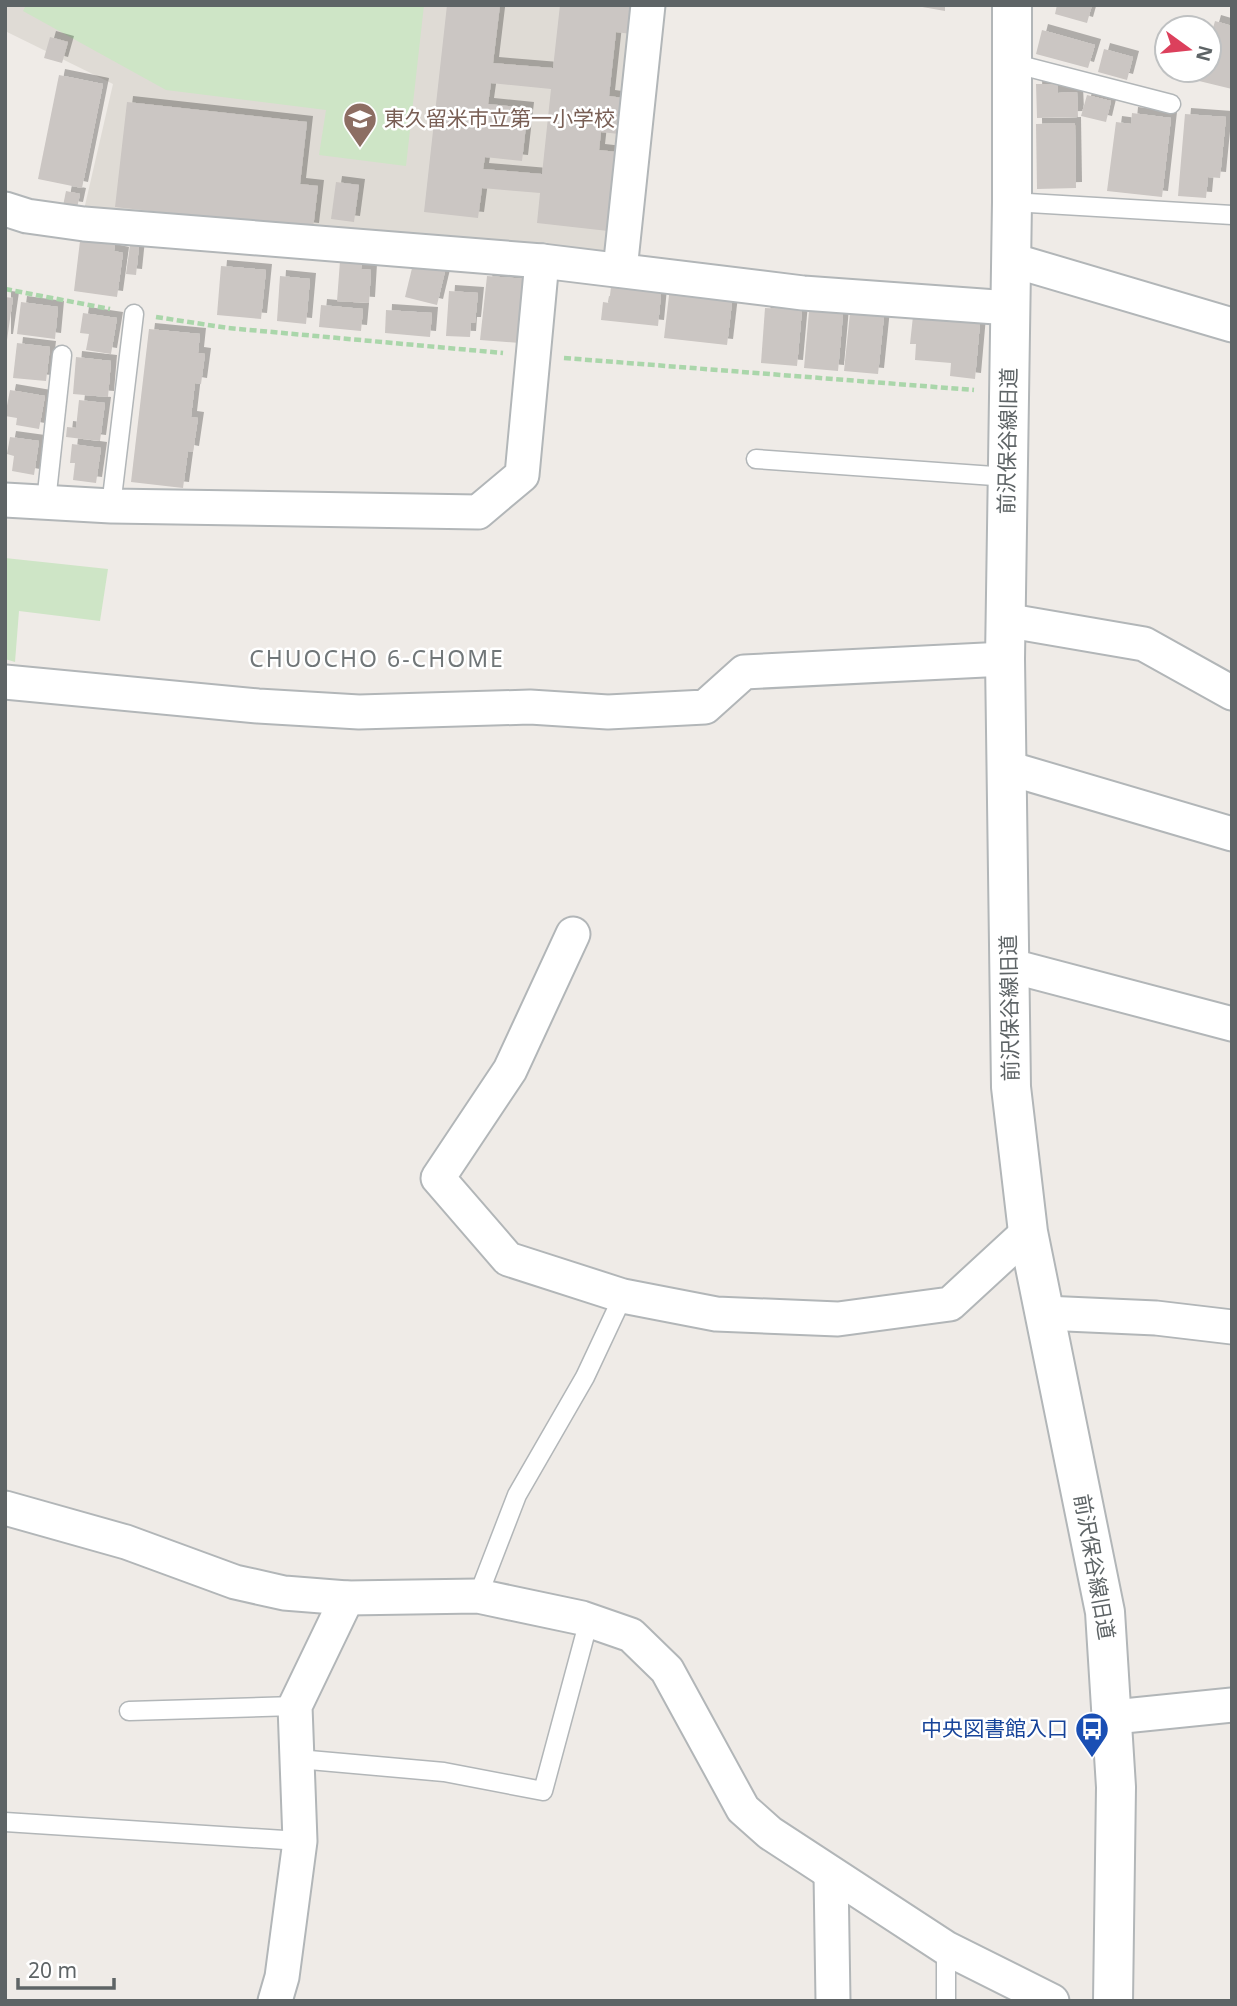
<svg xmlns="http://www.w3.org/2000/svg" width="1237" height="2006" font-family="'Noto Sans','Noto Sans JP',sans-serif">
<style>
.education{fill:#dfdbd5}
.green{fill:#cee5c6}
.building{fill:#cbc6c3;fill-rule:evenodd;filter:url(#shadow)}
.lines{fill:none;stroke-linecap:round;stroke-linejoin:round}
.service-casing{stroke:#b2b6b8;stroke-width:21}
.minor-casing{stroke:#b2b6b8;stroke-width:37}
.tertiary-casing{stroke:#b2b6b8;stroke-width:42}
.path{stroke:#aad6aa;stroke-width:4.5;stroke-dasharray:7 3.5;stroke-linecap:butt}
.service{stroke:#fff;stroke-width:18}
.minor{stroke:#fff;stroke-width:33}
.tertiary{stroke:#fff;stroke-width:38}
.labels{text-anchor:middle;stroke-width:5;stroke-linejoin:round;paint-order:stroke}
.education-label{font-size:21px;fill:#785e54;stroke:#fff;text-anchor:start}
.street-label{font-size:21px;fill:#5e6466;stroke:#fff}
.transit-label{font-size:21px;fill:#164399;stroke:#fff;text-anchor:end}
.neighbourhood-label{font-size:23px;letter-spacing:2px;fill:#707678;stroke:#fff}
</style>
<defs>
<filter id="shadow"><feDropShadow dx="6" dy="-6" stdDeviation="0" flood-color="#0004"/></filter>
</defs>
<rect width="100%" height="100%" fill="#efebe7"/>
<!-- education -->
<path class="education" d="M5,5H637L611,256L83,214L113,84L5,31Z"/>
<!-- green -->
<g class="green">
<path d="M26,5H424L406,166L319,155L326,110L166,90L23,11Z"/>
<path d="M5,558L108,569L100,621L19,611L15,662L5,659Z"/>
</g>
<!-- building -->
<g class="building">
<path d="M447,5H500L493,63L553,68L560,5H634L631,34L616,32L609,96L623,98L619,134L601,132L599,150L617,152L608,231L537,223L540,193L482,188L478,218L424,212ZM491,83L551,89L542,174L483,169L485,157L522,161L528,108L488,104Z"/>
<path d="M911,5H945V11Z"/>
<path d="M1057,5H1092L1087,23L1055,14Z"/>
<path d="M1215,21L1232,26V89L1199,81L1202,70H1209V43Z"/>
<path d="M1042,30L1095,45L1088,68L1036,54Z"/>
<path d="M50,37L68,42L62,63L44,58Z"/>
<path d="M1104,49L1133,57L1127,80L1098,72Z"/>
<path d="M59,75L103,84L82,188L38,179Z"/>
<path d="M1036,84H1058V93L1077,92L1078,117L1037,118Z"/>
<path d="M1087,95L1111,101L1106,122L1081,116Z"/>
<path d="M127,102L307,122L300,184L318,186L313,229L115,207Z"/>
<path d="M1132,113L1171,118L1162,197L1107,191L1116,122L1131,124Z"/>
<path d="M1185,114L1226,117L1220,178L1208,177L1206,198L1178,196Z"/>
<path d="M1075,123L1076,188L1037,189L1036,124Z"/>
<path d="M336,182L359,185L354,222L331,219Z"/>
<path d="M66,191L80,194L77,208L63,206Z"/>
<path d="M80,241L115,245L114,251L123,253L117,297L74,291Z"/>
<path d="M130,245L139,246L136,275L126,274Z"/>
<path d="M414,260L446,267L437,305L405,297Z"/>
<path d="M340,261L362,263L361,269L371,270L369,303L337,301Z"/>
<path d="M221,266L266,270L261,319L217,315Z"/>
<path d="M280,276L310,279L306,324L277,321Z"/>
<path d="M487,276L526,279L520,343L480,340Z"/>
<path d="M612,279L662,284L658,326L601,320L603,302L609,303Z"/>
<path d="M670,287L733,294L727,345L664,338Z"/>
<path d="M449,291L478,293L475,323H471L470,337L446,336Z"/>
<path d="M5,297L13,298L7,340H5Z"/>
<path d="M21,302L58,307L55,339L17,334Z"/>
<path d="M321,305L363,309L361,331L319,327Z"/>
<path d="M765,308L802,310L797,366L761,363Z"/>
<path d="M386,310L432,313L430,337L385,333Z"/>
<path d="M809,311L843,314L838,371L804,368Z"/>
<path d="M981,312L975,379L950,376L951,363L915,360L916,344H910L913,316Z"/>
<path d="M83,313L117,318L111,354L86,350L89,334L80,333Z"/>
<path d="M850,313L884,316L878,374L844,371Z"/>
<path d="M149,329L200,334L198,353L205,354L201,384L195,383L191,417L198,418L193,452L188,451L183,488L131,482Z"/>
<path d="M17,343L50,347L46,381L13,378Z"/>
<path d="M76,357L111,361L108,397L73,394Z"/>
<path d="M10,390L45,396L39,429L16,425L17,418L5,416Z"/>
<path d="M79,400L105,403L100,441L66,437L67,427L76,428Z"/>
<path d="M10,437L39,441L34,475L12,471L14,456L7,454Z"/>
<path d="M72,444L101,448L96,483L73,480L75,463H70Z"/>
</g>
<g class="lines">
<!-- service casing -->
<g class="service-casing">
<g id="service">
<path d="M1012,63L1171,104"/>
<path d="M1012,202L1232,215"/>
<path d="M756,459L1008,477"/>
<path d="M46,502L62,355"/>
<path d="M111,506L134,314"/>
<path d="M478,1596L517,1495L585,1377L623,1296"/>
<path d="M129,1711L295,1706"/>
<path d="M298,1759L444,1772L543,1791L589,1620"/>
<path d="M5,1822L300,1841"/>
<path d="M946,1948V2001"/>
</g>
</g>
<!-- minor casing -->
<g class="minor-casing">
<g id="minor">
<path d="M5,209L27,216L84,224L542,261L803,293L1010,308"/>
<path d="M1012,260L1232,325"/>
<path d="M620,270L648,5"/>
<path d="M5,500L111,506L478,512L522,475L542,261"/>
<path d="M1005,620L1144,644L1232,693"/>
<path d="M5,682L258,706L359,712L530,707L608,712L705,707L744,672L1005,659"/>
<path d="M1008,768L1232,834"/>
<path d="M573,934L510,1070L438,1178L508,1259L623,1296L716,1314L838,1319L950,1304L1028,1232"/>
<path d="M1008,965L1232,1024"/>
<path d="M1044,1313L1156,1318L1232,1327"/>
<path d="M5,1508L126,1542L235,1582L284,1593L347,1598L478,1596L582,1618L631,1635L667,1670L743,1809L770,1833L946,1948L1052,2001"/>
<path d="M1114,1717L1232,1705"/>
<path d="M831,1874L833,2001"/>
<path d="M275,2001L282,1977L300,1841L295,1706L347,1598"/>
</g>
</g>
<!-- tertiary casing -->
<g class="tertiary-casing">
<path id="tertiary" d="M1012,5V202L1005,659L1011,1087L1028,1232L1105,1612L1116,1787L1113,2001"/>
</g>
<!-- path -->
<g class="path">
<path d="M5,289L110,309"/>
<path d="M156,317L228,328L503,353"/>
<path d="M564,358L974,390"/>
</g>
<!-- service -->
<use href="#service" class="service"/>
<!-- minor -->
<use href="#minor" class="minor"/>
<!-- tertiary -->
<use href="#tertiary" class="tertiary"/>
</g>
<!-- icons -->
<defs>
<g id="school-pin" transform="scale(1.75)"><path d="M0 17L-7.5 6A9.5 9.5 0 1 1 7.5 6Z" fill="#8d6e63" stroke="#fff"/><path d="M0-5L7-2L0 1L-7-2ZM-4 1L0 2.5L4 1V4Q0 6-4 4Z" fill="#fff"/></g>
<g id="bus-pin" transform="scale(1.75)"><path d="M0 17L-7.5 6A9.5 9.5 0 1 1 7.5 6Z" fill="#1a4fb4" stroke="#fff"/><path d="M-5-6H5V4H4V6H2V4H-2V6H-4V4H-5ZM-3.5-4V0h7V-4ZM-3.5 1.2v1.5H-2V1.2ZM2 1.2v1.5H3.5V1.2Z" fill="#fff"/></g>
</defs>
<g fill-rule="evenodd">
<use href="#school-pin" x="360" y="119"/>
<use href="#bus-pin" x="1092" y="1729"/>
</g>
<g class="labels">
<!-- education labels -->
<g class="education-label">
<text x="384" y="126">東久留米市立第一小学校</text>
</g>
<!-- street labels -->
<g class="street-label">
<text transform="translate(1008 441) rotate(-89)" y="7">前沢保谷線旧道</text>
<text transform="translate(1010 1008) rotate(-91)" y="7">前沢保谷線旧道</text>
<text transform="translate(1094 1567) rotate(80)" y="7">前沢保谷線旧道</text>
</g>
<!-- transit labels -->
<g class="transit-label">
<text x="1068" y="1736">中央図書館入口</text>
</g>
<!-- neighbourhood labels -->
<g class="neighbourhood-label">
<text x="377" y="667">CHUOCHO 6-CHOME</text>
</g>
</g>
<!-- border -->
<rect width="1237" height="2006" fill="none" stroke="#5e6466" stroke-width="14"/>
<!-- north arrow -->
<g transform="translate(1188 49) rotate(105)"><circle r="33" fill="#ffffff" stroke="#bfc1c2" stroke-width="2"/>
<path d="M0-5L12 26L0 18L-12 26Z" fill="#dc405c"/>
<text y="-10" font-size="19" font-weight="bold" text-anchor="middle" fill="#5e6466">N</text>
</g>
<!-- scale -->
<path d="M18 1978v10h96v-10" fill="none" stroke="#5e6466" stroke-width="3.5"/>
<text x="28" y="1978" font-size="21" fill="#5e6466" stroke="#ffffff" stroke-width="5" paint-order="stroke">20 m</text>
</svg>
